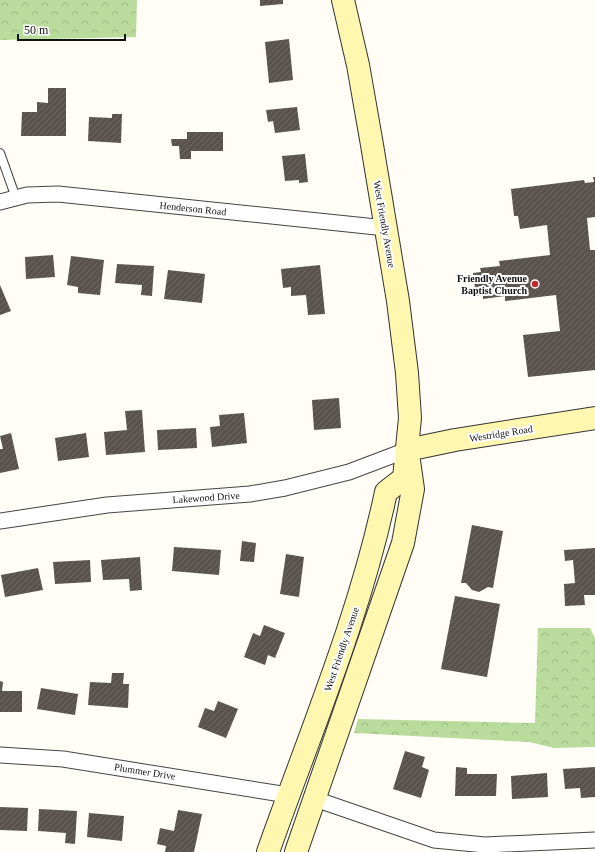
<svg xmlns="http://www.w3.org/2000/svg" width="595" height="852" font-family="Georgia,serif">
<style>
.forest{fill:url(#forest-crowns)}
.building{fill:url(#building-hatch)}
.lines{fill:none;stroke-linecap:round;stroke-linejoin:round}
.service-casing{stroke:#444;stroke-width:10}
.minor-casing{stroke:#444;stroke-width:17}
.secondary-casing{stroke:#333;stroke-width:24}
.service{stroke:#fff;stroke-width:8}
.minor{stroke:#fff;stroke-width:15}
.secondary{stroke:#fff6b0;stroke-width:22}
.poi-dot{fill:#c4262e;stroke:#fff;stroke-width:1.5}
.labels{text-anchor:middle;stroke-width:4;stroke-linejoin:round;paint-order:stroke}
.street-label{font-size:10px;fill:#111;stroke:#fff}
.poi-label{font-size:10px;font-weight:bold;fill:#111;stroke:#fff;text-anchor:end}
</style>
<defs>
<pattern id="forest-crowns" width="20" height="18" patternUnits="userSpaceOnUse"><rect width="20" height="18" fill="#b9dc9c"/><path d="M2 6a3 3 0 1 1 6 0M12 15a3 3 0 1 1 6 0" fill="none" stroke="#9ebc85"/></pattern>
<pattern id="building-hatch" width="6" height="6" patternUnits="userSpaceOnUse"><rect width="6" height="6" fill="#5a524d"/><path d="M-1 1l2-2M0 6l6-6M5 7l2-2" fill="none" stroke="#6d6662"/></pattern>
</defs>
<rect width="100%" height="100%" fill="#fffdf5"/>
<!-- forest -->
<g class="forest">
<path d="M0,0H137L136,37L0,40Z"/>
<path d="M538,628H590L595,638V747L554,748L529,742L354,733L358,719L535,723Z"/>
</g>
<!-- building -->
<g class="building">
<path d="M260,0H283V4L260,6Z"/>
<path d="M289,39L293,80L269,83L265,42Z"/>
<path d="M48,88H66V136H21L22,112H37V102L48,103Z"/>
<path d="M297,107L300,130L275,133L273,121L268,122L266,110Z"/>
<path d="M112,114H122L121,143L88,141L89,117L112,118Z"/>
<path d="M187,132H223V151H191V159H180L179,146H172L171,139H187Z"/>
<path d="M305,154L308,182L299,183V180L285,181L282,156Z"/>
<path d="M593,177H595V217L587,218L590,250H595V370L528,377L523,335L560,331L556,295L505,301V296L483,299V295L476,296L473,273L481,272L480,268L500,266L499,261L550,255L547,225L520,229L518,216H514L511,189L584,180L585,183L594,182Z"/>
<path d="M53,255L55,277L26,279L25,257Z"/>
<path d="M71,256L104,260L100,295L78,293V287L67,285Z"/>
<path d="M117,264L154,266L152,296L141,295L142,285L115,283Z"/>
<path d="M320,265L325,314L308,315L306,295L291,296V287L283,288L281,269Z"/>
<path d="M168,270L205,274L202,303L164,299Z"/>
<path d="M0,285L11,311L0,315Z"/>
<path d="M339,398L341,428L314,430L312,400Z"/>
<path d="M142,410L145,452L106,455L104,432L127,430L125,411Z"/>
<path d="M244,413L247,443L212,447L210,427L220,426L219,415Z"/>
<path d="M196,428L197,448L158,450L157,430Z"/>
<path d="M11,433L19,469L0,473V449H3L0,436Z"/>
<path d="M86,433L89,457L58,461L55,438Z"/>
<path d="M472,525L503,531L493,588L488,587L479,592L472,590L466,583H461Z"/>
<path d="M242,541L256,543L254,562L240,561Z"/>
<path d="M174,547L221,550L219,575L172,571Z"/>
<path d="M595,548V595H584L585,605L565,606L564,584L575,583L573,560L565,561L564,550Z"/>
<path d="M286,554L304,557L299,597L280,594Z"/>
<path d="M140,557L142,590L130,591L129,579L103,580L101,560Z"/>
<path d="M90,560L91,582L55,584L53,562Z"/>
<path d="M38,568L43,590L5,597L1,575Z"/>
<path d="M455,596L500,604L487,677L441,669Z"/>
<path d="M264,625L285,633L275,658L268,655L265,665L244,657L253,633L260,636Z"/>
<path d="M112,673H124L123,684H129L128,708L88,705L90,682L111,683Z"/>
<path d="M0,681L3,682L2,691H22V712H0Z"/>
<path d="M41,688L78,694L75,715L37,709Z"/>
<path d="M218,701L238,709L226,738L198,727L205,708L214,711Z"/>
<path d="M405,751L425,757L422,767L429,770L421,798L393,789Z"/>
<path d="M456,767L467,768V774H497L496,796H455Z"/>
<path d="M595,767V797L581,798L580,788L565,789L563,769Z"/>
<path d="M547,773L548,797L512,799L511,776Z"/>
<path d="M0,807L28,808L27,831L0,830Z"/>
<path d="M39,809L77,811L75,844L65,843L66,833L38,831Z"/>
<path d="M178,810L202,814L194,852H165L166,846L157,844L160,828L174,831Z"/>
<path d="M89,813L124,816L122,841L87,837Z"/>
</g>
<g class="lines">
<!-- service casing -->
<g class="service-casing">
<path id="service" d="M0,153L16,198"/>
</g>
<!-- minor casing -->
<g class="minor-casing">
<g id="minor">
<path d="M0,202L27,195L58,194L386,228"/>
<path d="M0,521L107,505L250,494L285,488L349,472L407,450"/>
<path d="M0,755L63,759L288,795"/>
<path d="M315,799L434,840L485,845L595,840"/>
</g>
</g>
<!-- secondary casing -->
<g class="secondary-casing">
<g id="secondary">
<path d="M407,450L455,440L595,418"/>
<path d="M268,852C310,733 360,616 386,492L404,478L410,418L407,373L398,301L371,139L358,65L343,0"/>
<path d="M296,852L403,543L413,489L409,461"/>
</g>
</g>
<!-- service -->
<use href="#service" class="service"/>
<!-- minor -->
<use href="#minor" class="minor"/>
<!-- secondary -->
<use href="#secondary" class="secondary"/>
</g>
<!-- markers -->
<circle class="poi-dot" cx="535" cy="284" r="4"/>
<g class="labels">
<!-- street labels -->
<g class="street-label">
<text transform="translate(193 208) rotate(6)" y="4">Henderson Road</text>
<text transform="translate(385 224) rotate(80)" y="4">West Friendly Avenue</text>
<text transform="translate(501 433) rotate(-9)" y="4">Westridge Road</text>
<text transform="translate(206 497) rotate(-4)" y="4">Lakewood Drive</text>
<text transform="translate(341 649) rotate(-71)" y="4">West Friendly Avenue</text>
<text transform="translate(145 771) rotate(9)" y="4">Plummer Drive</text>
</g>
<!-- poi labels -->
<g class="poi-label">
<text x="527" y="282">Friendly Avenue<tspan x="527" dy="12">Baptist Church</tspan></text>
</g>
</g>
<!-- scale -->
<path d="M18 34v6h107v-6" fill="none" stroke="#111111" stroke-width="2"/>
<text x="24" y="34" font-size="12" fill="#111111" stroke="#ffffff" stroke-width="3" paint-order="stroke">50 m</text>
</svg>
